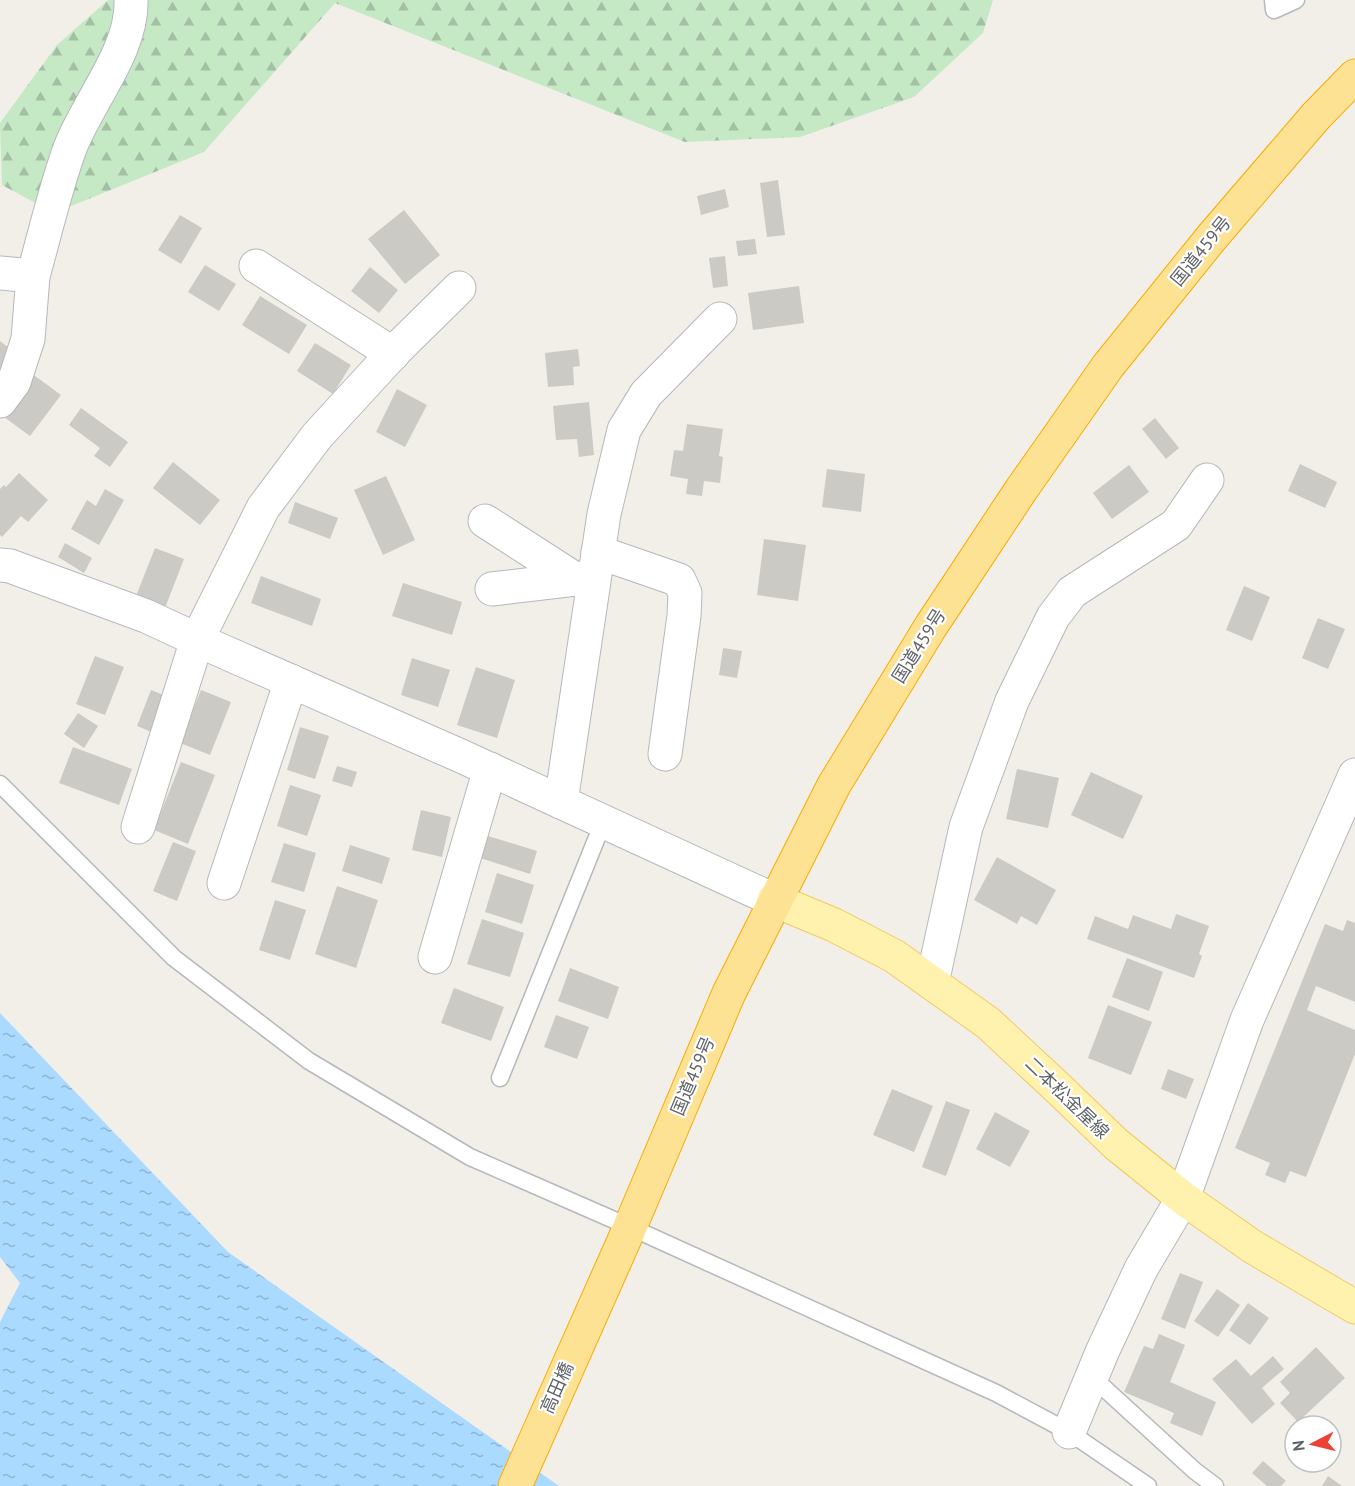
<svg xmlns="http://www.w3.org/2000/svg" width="1355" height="1486" font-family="'PT Sans','Noto Sans JP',sans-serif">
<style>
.forest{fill:url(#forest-firs)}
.water{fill:url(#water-ripples)}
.building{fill:#cccac5}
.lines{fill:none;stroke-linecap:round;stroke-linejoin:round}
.lane-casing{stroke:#b5b8bc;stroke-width:19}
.street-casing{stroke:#b5b8bc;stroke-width:35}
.secondary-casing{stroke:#b6babf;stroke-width:35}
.primary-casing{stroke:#f2c960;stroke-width:35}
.highway-casing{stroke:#f9ab00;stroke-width:35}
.lane{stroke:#fff;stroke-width:16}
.street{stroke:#fff;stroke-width:33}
.secondary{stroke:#fff;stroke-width:33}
.primary{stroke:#fff2af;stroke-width:33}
.highway{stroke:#fde293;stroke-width:33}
.labels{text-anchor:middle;stroke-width:4.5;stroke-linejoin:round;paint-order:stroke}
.street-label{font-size:18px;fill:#5f6368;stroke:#fff}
</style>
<defs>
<pattern id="forest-firs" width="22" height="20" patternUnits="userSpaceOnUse" patternTransform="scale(1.5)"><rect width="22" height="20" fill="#c5e8c5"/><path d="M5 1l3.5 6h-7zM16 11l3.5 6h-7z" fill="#a3c0a4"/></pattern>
<pattern id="water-ripples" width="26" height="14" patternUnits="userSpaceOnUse" patternTransform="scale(1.5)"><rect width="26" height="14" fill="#aadaff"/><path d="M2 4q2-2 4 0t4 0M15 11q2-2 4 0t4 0" fill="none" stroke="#8eb4d2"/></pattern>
</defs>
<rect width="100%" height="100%" fill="#f1efe8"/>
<!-- forest -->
<path class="forest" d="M108,0H993L983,33L914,97L800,137L685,142L335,3L204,152L54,213L2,185L0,123L57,45Z"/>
<!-- water -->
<path class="water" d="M0,1013L228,1252L559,1486H0V1322L20,1283L0,1257Z"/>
<!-- building -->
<g class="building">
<path d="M778,180L785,235L767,237L760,183Z"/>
<path d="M725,189L729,207L701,215L697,196Z"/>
<path d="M404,210L440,255L405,284L368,239Z"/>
<path d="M180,215L202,228L181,264L158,250Z"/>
<path d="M755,239L757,254L738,256L736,241Z"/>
<path d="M725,256L728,286L713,288L709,258Z"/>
<path d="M205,265L236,284L219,311L188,292Z"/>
<path d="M370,267L398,290L379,313L351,291Z"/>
<path d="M799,286L804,323L753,330L748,293Z"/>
<path d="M260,296L307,325L289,354L242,325Z"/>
<path d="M0,341L14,352L0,370Z"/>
<path d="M315,343L351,365L333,394L297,371Z"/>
<path d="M578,349L580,366L573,367L574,385L548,387L545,353Z"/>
<path d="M31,373L61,395L30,436L0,414Z"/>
<path d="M397,389L427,405L405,447L376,432Z"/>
<path d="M589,402L594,455L579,457L577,439L556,440L553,406Z"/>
<path d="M81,408L128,442L110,467L94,456L100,448L69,425Z"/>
<path d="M1155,418L1179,448L1166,459L1142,429Z"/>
<path d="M687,424L723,429L719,456L723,457L720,483L704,481L702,496L686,494L688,479L670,476L674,450L683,451Z"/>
<path d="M173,462L220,500L200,525L153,488Z"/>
<path d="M1300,464L1337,482L1325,508L1288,491Z"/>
<path d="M1129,465L1149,492L1112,519L1093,493Z"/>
<path d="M827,469L865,474L861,512L822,507Z"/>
<path d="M19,473L48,500L28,522L21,516L2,537L0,535V489L4,485L6,487Z"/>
<path d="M386,476L415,540L383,555L354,490Z"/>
<path d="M105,489L124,500L99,545L71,529L87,500L96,506Z"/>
<path d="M295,502L338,518L330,539L288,523Z"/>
<path d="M764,539L806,545L798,601L757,595Z"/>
<path d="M65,543L92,558L84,573L58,557Z"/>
<path d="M155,548L184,559L165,608L136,596Z"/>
<path d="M261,576L321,599L312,626L251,603Z"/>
<path d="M403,583L462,602L452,635L392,616Z"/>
<path d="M1244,586L1270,597L1252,641L1226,630Z"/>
<path d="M1318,618L1345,629L1328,669L1302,658Z"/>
<path d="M723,648L742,651L737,678L719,675Z"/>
<path d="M95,656L124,667L105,715L76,704Z"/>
<path d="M412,658L450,670L438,707L401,695Z"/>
<path d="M476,667L515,680L497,738L457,725Z"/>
<path d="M151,690L169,697L154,733L137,726Z"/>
<path d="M201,690L231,702L210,755L180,743Z"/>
<path d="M78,713L98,726L84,748L64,734Z"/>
<path d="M300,727L329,736L315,779L287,770Z"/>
<path d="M73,747L132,769L119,805L59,783Z"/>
<path d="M181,762L215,775L188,844L154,830Z"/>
<path d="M337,766L357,772L352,787L332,781Z"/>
<path d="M1017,769L1059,778L1048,828L1006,819Z"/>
<path d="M1091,772L1143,796L1123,839L1071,815Z"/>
<path d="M290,785L321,795L307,836L277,826Z"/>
<path d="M421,810L451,817L442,857L412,850Z"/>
<path d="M488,836L537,851L530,874L480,858Z"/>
<path d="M173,842L196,851L177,901L153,891Z"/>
<path d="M284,843L316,853L304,892L271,882Z"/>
<path d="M350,845L390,858L382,884L342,871Z"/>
<path d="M997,857L1056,890L1037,925L1021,916L1017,924L974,900Z"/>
<path d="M497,873L534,885L522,924L485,912Z"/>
<path d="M337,886L378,900L356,968L315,954Z"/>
<path d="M275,900L306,910L290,960L259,950Z"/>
<path d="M1176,914L1209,926L1199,954L1202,956L1194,978L1087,939L1095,916L1128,929L1133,915L1171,929Z"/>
<path d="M482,919L524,933L510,977L467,964Z"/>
<path d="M1347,920L1355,923V1002L1316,986L1307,1010L1355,1030V1054L1306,1177L1290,1171L1285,1183L1265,1175L1270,1163L1235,1148L1325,924L1343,931Z"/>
<path d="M1127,958L1163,972L1149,1011L1112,997Z"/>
<path d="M570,968L619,987L608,1019L558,1001Z"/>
<path d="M454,988L504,1007L491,1041L441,1023Z"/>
<path d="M1108,1005L1152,1022L1131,1075L1088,1058Z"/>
<path d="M556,1015L589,1027L577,1059L544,1047Z"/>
<path d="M1168,1069L1194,1079L1186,1099L1161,1089Z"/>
<path d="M892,1089L933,1106L914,1152L873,1135Z"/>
<path d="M946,1101L970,1110L946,1176L922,1167Z"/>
<path d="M995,1112L1030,1131L1010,1167L976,1149Z"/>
<path d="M1180,1273L1203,1282L1185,1329L1161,1319Z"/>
<path d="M1217,1289L1240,1305L1218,1337L1194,1321Z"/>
<path d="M1248,1303L1269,1318L1250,1345L1229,1330Z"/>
<path d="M1159,1334L1185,1345L1170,1382L1216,1402L1202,1436L1170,1423L1174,1413L1124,1392L1144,1346L1153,1349Z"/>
<path d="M1316,1347L1345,1378L1298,1422L1280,1403L1290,1393L1280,1382Z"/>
<path d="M1273,1356L1284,1369L1262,1388L1275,1404L1252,1424L1212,1379L1236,1359L1251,1376Z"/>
<path d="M1263,1461L1286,1481L1281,1486H1267L1252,1473Z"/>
<path d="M1328,1476L1342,1486H1322Z"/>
</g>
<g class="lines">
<!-- lane casing -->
<g class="lane-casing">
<g id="lane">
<path d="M1273,0L1274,10L1296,0"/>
<path d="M0,784L174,958L309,1061L470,1157L630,1227L996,1393L1069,1432L1148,1486"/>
<path d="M500,1078L604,820"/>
<path d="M1092,1377L1195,1471L1215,1486"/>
</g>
</g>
<!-- street casing -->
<g class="street-casing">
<g id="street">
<path d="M256,266L393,354"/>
<path d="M0,273L33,276L28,339L14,382L0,401"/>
<path d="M33,276C45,234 55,189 70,148C88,101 133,50 131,0"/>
<path d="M485,521L575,579"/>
<path d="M598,552L679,580L685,593L684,616L665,754"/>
<path d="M492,589L584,578"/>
<path d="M561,802L604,514L624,430L646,394L720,319"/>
<path d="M138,827L197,640L263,508L317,436L396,350L459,288"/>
<path d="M224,883L291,681"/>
<path d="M435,957L490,769"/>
<path d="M932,983L966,827L1012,701L1053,617L1072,592L1176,525L1207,480"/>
<path d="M1069,1432L1103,1350L1141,1269L1183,1198L1247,1020L1355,775"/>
</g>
</g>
<!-- secondary casing -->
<g class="secondary-casing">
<path id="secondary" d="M0,565L10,566L146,616L204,643L461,756L774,900"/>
</g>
<!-- primary casing -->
<g class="primary-casing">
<path id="primary" d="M774,900L834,925L894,956L988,1023L1059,1089L1116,1144L1183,1198L1253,1247L1355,1307"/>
</g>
<!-- highway casing -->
<g class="highway-casing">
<path id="highway" d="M515,1486L630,1227L729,993L834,785L931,626L1021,490L1108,366L1212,237L1316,116L1355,76"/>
</g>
<!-- lane -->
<use href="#lane" class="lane"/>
<!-- street -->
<use href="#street" class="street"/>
<!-- secondary -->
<use href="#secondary" class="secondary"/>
<!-- primary -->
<use href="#primary" class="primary"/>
<!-- highway -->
<use href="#highway" class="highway"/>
</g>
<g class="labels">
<!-- street labels -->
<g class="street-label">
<text transform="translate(1201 251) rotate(-51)" y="6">国道459号</text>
<text transform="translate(919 646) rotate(-58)" y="6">国道459号</text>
<text transform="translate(693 1076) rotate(-67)" y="6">国道459号</text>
<text transform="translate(1067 1098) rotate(44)" y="6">二本松金屋線</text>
<text transform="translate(557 1388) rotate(-66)" y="6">高田橋</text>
</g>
</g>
<!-- north arrow -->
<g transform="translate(1313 1444) rotate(263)"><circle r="28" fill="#ffffff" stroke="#bfc1c3" stroke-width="1.5"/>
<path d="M0-4.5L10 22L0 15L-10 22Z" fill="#ea4335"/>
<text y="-9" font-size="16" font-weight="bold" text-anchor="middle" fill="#5f6368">N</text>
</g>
</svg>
